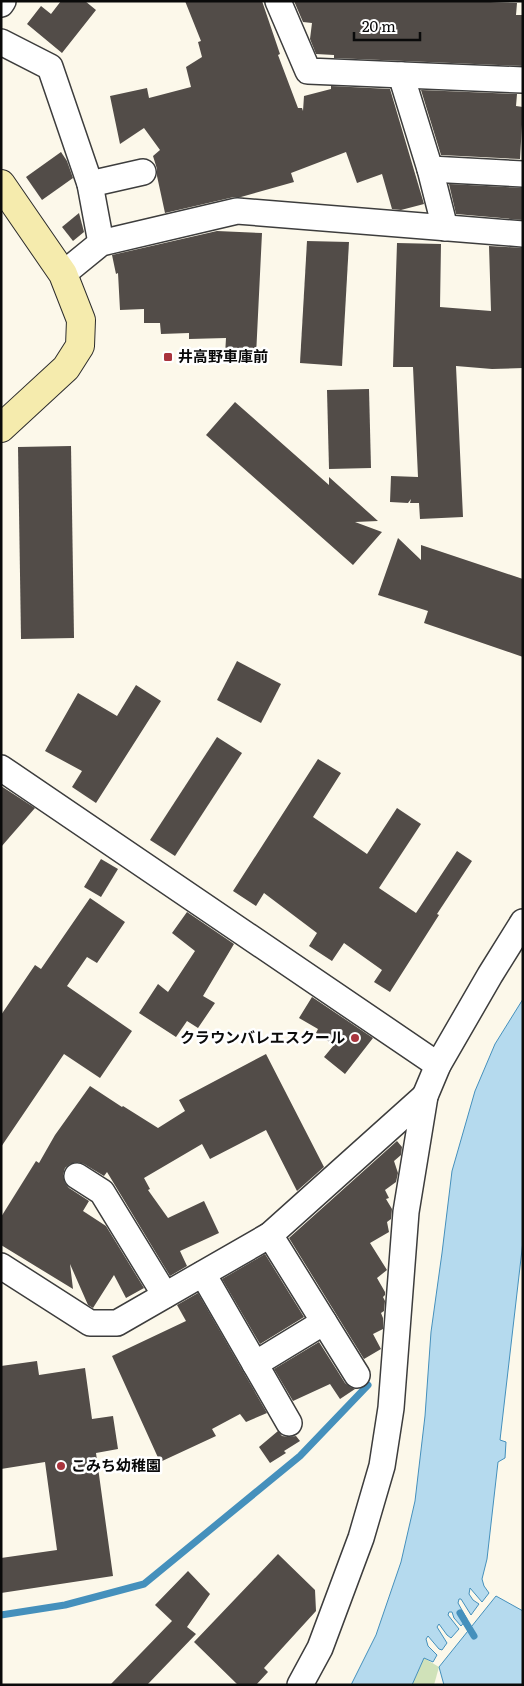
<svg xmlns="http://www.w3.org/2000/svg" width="524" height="1686" font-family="Literata,'Noto Sans JP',serif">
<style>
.green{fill:#d0e2b9}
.water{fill:#b5daee;stroke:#4590bc}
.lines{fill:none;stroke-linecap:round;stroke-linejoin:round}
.stream{stroke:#4590bc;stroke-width:7}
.building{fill:#524c48}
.street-casing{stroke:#3d3d3d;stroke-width:28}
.secondary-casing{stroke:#2c2c2c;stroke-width:30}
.street{stroke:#fff;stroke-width:25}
.secondary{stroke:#f5ebad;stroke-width:28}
.poi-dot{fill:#a9343d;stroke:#fff;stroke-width:2}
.labels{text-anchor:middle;stroke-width:5;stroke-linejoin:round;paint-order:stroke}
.poi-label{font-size:15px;font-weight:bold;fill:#0a0a0a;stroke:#fff;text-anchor:start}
</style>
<rect width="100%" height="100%" fill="#fcf8ea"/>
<!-- green -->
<path class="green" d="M424,1658L439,1667L434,1685H412Z"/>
<!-- water -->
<g class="water">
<path d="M523,999V1241L500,1440L506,1442L505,1458L498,1462L487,1559L482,1579L484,1586L489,1593L482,1602L470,1588L469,1594L473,1600L479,1604L471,1615L461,1599H459L458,1603L467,1619L461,1626L454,1618L452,1612H449L448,1615L459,1629L451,1638L447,1635L439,1624L437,1627L447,1643L442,1650L439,1649L428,1636L426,1639L428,1646L437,1655L433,1662L424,1658L412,1685H351L376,1635L401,1562L415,1501L425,1416L431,1332L442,1253L452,1171L475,1091L495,1044Z"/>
<path d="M496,1596L523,1611V1685H444L439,1667Z"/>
</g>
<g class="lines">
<!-- stream -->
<g class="stream">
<path d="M460,1613L474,1636"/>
<path d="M1,1615L65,1605L144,1584L300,1456L368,1385"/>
</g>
</g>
<!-- building -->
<g class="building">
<path d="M61,1H85L96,10L62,53L27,24L41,6L51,14Z"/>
<path d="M185,1H262L280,54L278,55L298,108H302L303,111L304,96L331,89V86L390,89L424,204L401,210L392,209L382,174L357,183L346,152L291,173L294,182L241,197H234L165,213L157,176V169L153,156L160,150L144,128L120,144L110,96L147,88L149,98L191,87L186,67L202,57L198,42L201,41Z"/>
<path d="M294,1H464L517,3L516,15H523V66L334,58V55L316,54L310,39L312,23L303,22Z"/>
<path d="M421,90L517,94L516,106L523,107L520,159L441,155Z"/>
<path d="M61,152L67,161L73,178L42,200L26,177Z"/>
<path d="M449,184L523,188V220L456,214Z"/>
<path d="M79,213L84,232L73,241L62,227Z"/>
<path d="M217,231L262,233L256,356L225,355L226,338L189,339V333L161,334L160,323H144V309L120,310L118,273L116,274L112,255Z"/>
<path d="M307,241L349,242L342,366L300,363Z"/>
<path d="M397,243L441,244L440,307L491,311L489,246L523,248V368L492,369L456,366L463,517L420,519L419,503H410L411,499L408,503L390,502L391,476L418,477L413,367H393Z"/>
<path d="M369,389L371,468L329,469L327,390Z"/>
<path d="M235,402L329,485V477L378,521L355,522L382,532L353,565L206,435Z"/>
<path d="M71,446L74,638L21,639L18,447Z"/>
<path d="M398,538L421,560V545L523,579V657L424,623L428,611L378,595Z"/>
<path d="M237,661L281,684L261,723L217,700Z"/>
<path d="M136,685L161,701L96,803L72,787L82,771L45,751L78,693L117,716Z"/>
<path d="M217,737L242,753L175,856L150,840Z"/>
<path d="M318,759L341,773L313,817L367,854L397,808L421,824L379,888L416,913L457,851L472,861L437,914L439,915L390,992L374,982L382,970L344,943L332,961L309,946L317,933L264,893L256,906L233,891Z"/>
<path d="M1,786L35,808L1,847Z"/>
<path d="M101,859L118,869L101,897L84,887Z"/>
<path d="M90,898L125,922L97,963L87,957L67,986L132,1031L100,1078L64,1054L1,1147V1015L35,965L41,969Z"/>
<path d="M187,912L234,944L203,996L215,1003L198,1028L187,1021L176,1037L139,1013L158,984L168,992L195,951L172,933Z"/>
<path d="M312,997L373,1038L345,1074L324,1057L334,1045L316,1033L318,1029L299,1018Z"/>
<path d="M266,1054L324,1167L297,1191L266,1130L210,1159L202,1144L144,1178L150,1189L148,1190L168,1218L204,1201L219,1233L180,1251L187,1266L170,1276L107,1172L104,1176L84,1164L77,1162L70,1164L65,1168L63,1175L65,1183L69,1188L89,1201L83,1211L106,1226L144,1288L126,1298L114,1275L93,1308L88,1305L70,1264L73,1289L1,1245V1217L36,1161L39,1163L55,1135L90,1086L122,1107L123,1106L158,1128L185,1111L179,1100Z"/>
<path d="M397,1141L402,1147L401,1155L394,1161L398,1173L396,1182L385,1190L389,1198L386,1199L392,1209L391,1219L387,1222L389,1232L370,1243L387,1270L377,1278L385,1292V1295L383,1297L385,1301L384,1311L381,1313L383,1318V1329L373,1334L381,1349L364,1359L289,1238Z"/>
<path d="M265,1254L304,1317L260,1344L222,1279Z"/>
<path d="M198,1293L267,1413L246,1422L240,1414L212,1429L216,1436L160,1462L112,1356L186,1321L177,1305Z"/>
<path d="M319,1342L345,1383L350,1387L355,1389L340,1399L330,1384L293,1401L274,1369Z"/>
<path d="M37,1361L39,1375L85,1368L92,1419L113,1416L118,1449L96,1453L113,1576L1,1593V1558L57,1550L45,1462L1,1469V1366Z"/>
<path d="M278,1431L282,1436L289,1437L296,1436L300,1441L284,1451L286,1453L270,1463L259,1447Z"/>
<path d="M278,1554L315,1590L316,1611L264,1668L268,1672L256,1685H238L194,1642Z"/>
<path d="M188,1571L210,1594L187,1627L196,1634L147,1685H110L172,1621L155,1605Z"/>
</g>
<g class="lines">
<!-- street casing -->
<g class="street-casing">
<g id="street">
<path d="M278,1L308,71L523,80"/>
<path d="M1,4L3,1"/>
<path d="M1,42L50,67L90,184L101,243"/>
<path d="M401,75L430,169L445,228"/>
<path d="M430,169L523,174"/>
<path d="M90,184L143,172"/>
<path d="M63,274L101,243L237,211L523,234"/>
<path d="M1,768L438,1065"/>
<path d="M77,1176L102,1192L165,1295"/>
<path d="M270,1235L357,1375"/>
<path d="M1,1266L90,1323H117L270,1235L425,1096"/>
<path d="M203,1274L289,1423"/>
<path d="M255,1364L324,1322"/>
<path d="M300,1685L320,1648L361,1538L382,1466L391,1408L406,1212L425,1096L438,1065L490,975L523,922"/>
</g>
</g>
<!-- secondary casing -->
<g class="secondary-casing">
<path id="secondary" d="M1,184L63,274L81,320L80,346L66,368L1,428"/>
</g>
<!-- street -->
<use href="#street" class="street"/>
<!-- secondary -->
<use href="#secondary" class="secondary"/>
</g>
<!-- markers -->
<g class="poi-dot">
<rect x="163" y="352" width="10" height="10" rx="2.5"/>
<circle cx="355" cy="1038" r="5"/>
<circle cx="61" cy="1466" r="5"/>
</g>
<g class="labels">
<!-- poi labels -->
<g class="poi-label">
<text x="178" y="362">井高野車庫前</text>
<text x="345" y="1043" text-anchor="end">クラウンバレエスクール</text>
<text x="71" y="1471">こみち幼稚園</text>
</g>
</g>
<!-- border -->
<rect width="524" height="1686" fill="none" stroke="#0a0a0a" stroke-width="5"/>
<!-- scale -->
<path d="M354 32v8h66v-8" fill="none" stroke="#0a0a0a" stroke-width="2.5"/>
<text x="362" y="32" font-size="15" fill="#0a0a0a" stroke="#ffffff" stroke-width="4" paint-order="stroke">20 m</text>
</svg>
